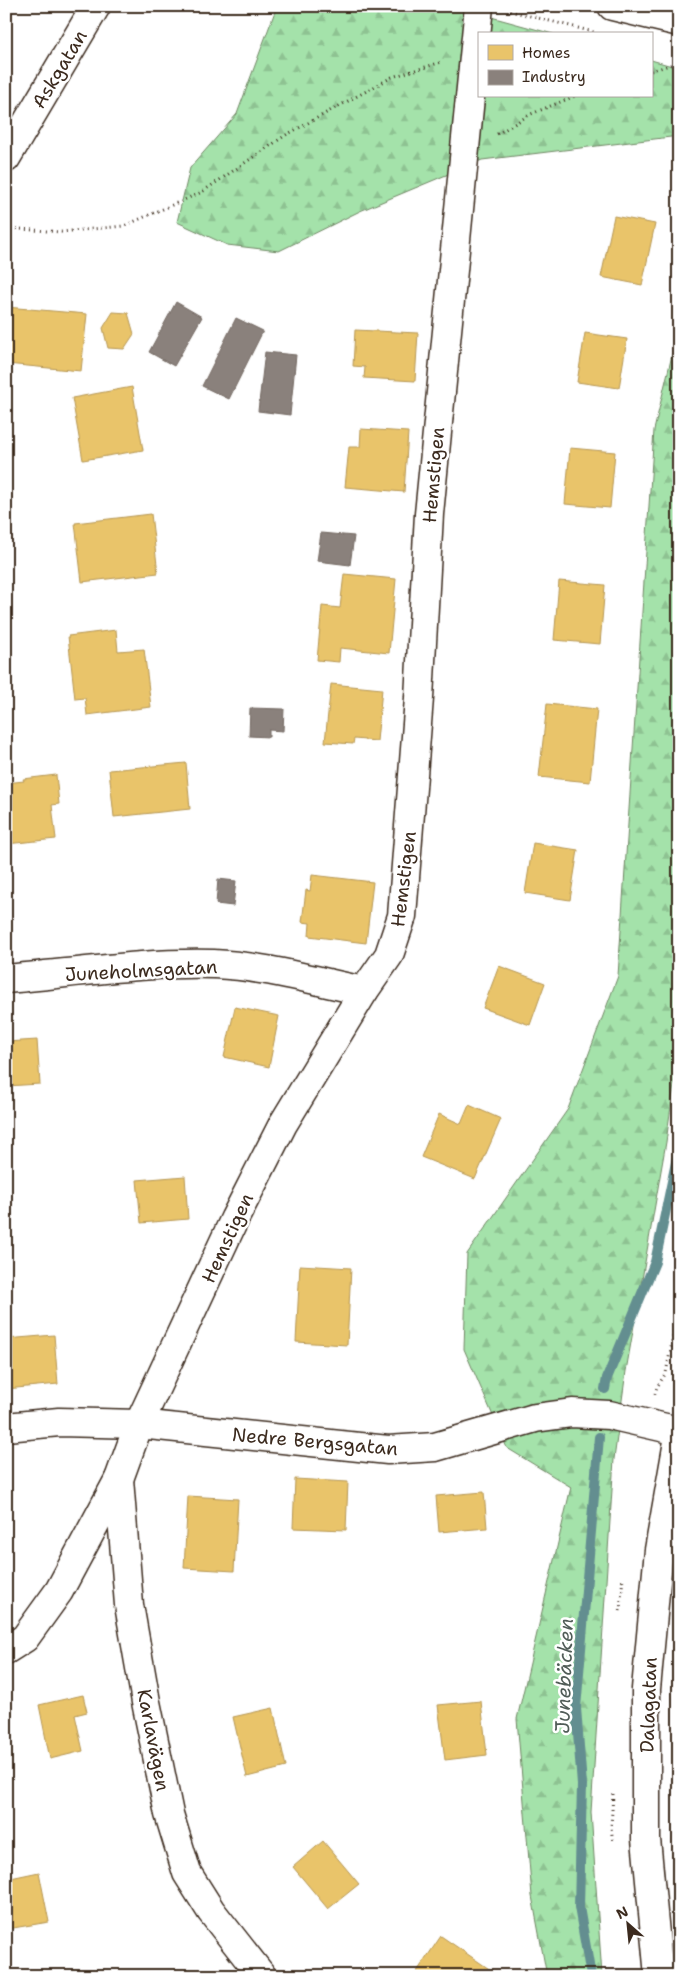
<svg xmlns="http://www.w3.org/2000/svg" width="685" height="1982" font-family="'Shantell Sans',sans-serif">
<style>
.forest{fill:url(#forest-firs);stroke:#708664}
.homes{fill:#e9c46a;stroke:#b59653}
.industry{fill:#8a817c;stroke:#726760}
.lines{fill:none;stroke-linecap:round;stroke-linejoin:round}
.stream{stroke:#648e90;stroke-width:10}
.street-casing{stroke:#3b2a1e;stroke-width:31}
.secondary-casing{stroke:#3b2a1e;stroke-width:31}
.path{stroke:#3b2a1e;stroke-width:3;stroke-dasharray:1 4;stroke-linecap:butt}
.street{stroke:#fff;stroke-width:28}
.secondary{stroke:#fff;stroke-width:28}
.labels{text-anchor:middle;stroke-width:5;stroke-linejoin:round;paint-order:stroke}
.street-label{font-size:19px;fill:#3b2a1e;stroke:#fff}
.water-label{font-size:20px;font-style:italic;fill:#505c57;stroke:#fff}
</style>
<defs>
<pattern id="forest-firs" width="22" height="20" patternUnits="userSpaceOnUse" patternTransform="scale(1.25)"><rect width="22" height="20" fill="#a4e2aa"/><path d="M5 1l3.5 6h-7zM16 11l3.5 6h-7z" fill="#8ec292"/></pattern>
</defs>
<rect width="100%" height="100%" fill="#fff"/>
<filter id="ink" filterUnits="userSpaceOnUse"><feTurbulence type="fractalNoise" baseFrequency=".02" numOctaves="2"/><feDisplacementMap in="SourceGraphic" scale="10" xChannelSelector="R" yChannelSelector="G"/><feConvolveMatrix kernelMatrix="1 2 1 2 8 2 1 2 1" color-interpolation-filters="sRGB"/></filter>
<g filter="url(#ink)">
<!-- forest -->
<g class="forest">
<path d="M277,6H451L553,34H479V96H651V60L679,68V136L482,160L360,211L279,251L227,245L177,222L190,168L237,114Z"/>
<path d="M679,326V1049L666,1142L626,1371L614,1459L591,1812L602,1976H550L546,1971L532,1896L517,1719L571,1487L507,1448L464,1349L467,1254L568,1109L618,976L654,430Z"/>
</g>
<!-- homes -->
<g class="homes">
<path d="M614,216L655,224L642,285L601,277Z"/>
<path d="M6,307L87,314L81,371L6,364Z"/>
<path d="M113,312L128,313L134,334L124,349L108,348L103,328Z"/>
<path d="M355,330L418,333L415,381L364,378L365,367L353,366Z"/>
<path d="M585,333L627,339L619,388L577,382Z"/>
<path d="M132,387L143,450L83,460L72,398Z"/>
<path d="M361,429L408,432L404,492L345,487L349,447H360Z"/>
<path d="M570,448L615,452L610,508L565,504Z"/>
<path d="M151,514L158,573L82,582L75,523Z"/>
<path d="M344,574L396,579L389,653L340,648L339,662L317,660L322,606L340,608Z"/>
<path d="M559,581L605,585L600,644L554,640Z"/>
<path d="M116,630L118,651L144,649L151,707L87,715L85,698L75,699L68,636Z"/>
<path d="M331,684L382,689L377,741L354,739L353,744L325,742Z"/>
<path d="M547,704L597,709L590,782L539,777Z"/>
<path d="M186,763L190,809L114,817L109,770Z"/>
<path d="M56,775L59,804L52,805L56,839L6,844V783L24,781L23,779Z"/>
<path d="M533,843L578,850L570,900L525,893Z"/>
<path d="M312,875L373,882L366,943L309,936L310,923L302,922L306,890L310,891Z"/>
<path d="M499,966L545,983L530,1025L483,1008Z"/>
<path d="M235,1007L279,1016L269,1067L224,1057Z"/>
<path d="M37,1040L40,1084L6,1086V1042Z"/>
<path d="M469,1105L501,1119L475,1179L421,1157L439,1114L461,1124Z"/>
<path d="M185,1176L188,1219L141,1223L137,1180Z"/>
<path d="M300,1265L351,1268L347,1345L296,1342Z"/>
<path d="M54,1335L58,1384L6,1389V1339Z"/>
<path d="M295,1479L348,1482L346,1530L293,1528Z"/>
<path d="M484,1492L487,1528L439,1532L436,1496Z"/>
<path d="M188,1496L238,1499L234,1571L184,1568Z"/>
<path d="M83,1695L87,1712L75,1715L83,1751L50,1759L39,1705Z"/>
<path d="M481,1701L487,1755L445,1760L438,1705Z"/>
<path d="M273,1708L286,1767L247,1777L233,1717Z"/>
<path d="M323,1841L359,1884L328,1909L293,1867Z"/>
<path d="M39,1872L49,1922L7,1929L6,1879Z"/>
<path d="M441,1936L498,1975V1976H414Z"/>
</g>
<!-- industry -->
<g class="industry">
<path d="M176,302L202,317L174,366L149,352Z"/>
<path d="M236,318L263,331L229,399L202,386Z"/>
<path d="M265,352L296,355L290,415L258,411Z"/>
<path d="M321,533L354,536L350,565L317,561Z"/>
<path d="M250,708L284,709L283,731L269,730V737L249,736Z"/>
<path d="M218,879L236,881L233,906L216,904Z"/>
</g>
<g class="lines">
<!-- stream -->
<g class="stream">
<path d="M605,1389L607,1378L655,1262L679,1148"/>
<path d="M591,1976L579,1907L582,1785L576,1708L599,1437"/>
</g>
<!-- street casing -->
<g class="street-casing">
<g id="street">
<path d="M6,158L96,6"/>
<path d="M6,979C75,973 145,962 214,964C265,966 315,981 364,991"/>
<path d="M6,1427L59,1422L139,1424L388,1450L435,1447L535,1418L572,1413L609,1415L679,1431"/>
<path d="M119,1479L129,1605L146,1702L169,1814L187,1873L211,1911L262,1976"/>
<path d="M6,1650L25,1638L59,1591L119,1479L139,1424L235,1218L283,1124L364,991L389,955L402,916L419,698L429,514L479,6"/>
<path d="M659,1976L646,1839V1689L659,1550L679,1436"/>
</g>
</g>
<!-- secondary casing -->
<g class="secondary-casing">
<path id="secondary" d="M612,6L679,22"/>
</g>
<!-- path -->
<g class="path">
<path d="M510,11L594,32"/>
<path d="M651,71L679,62"/>
<path d="M497,134L531,114L575,96"/>
<path d="M6,228L61,232L124,226L202,192L286,135L392,77L442,62"/>
<path d="M655,1394L657,1387L666,1373L679,1306"/>
<path d="M620,1611L623,1577"/>
<path d="M613,1794L611,1827L613,1843"/>
</g>
<!-- street -->
<use href="#street" class="street"/>
<!-- secondary -->
<use href="#secondary" class="secondary"/>
</g>
</g>
<g class="labels">
<!-- street labels -->
<g class="street-label">
<text transform="translate(59 69) rotate(-59)" y="7">Askgatan</text>
<text transform="translate(433 475) rotate(-85)" y="7">Hemstigen</text>
<text transform="translate(403 879) rotate(-83)" y="7">Hemstigen</text>
<text transform="translate(141 970) rotate(-3)" y="7">Juneholmsgatan</text>
<text transform="translate(227 1238) rotate(-65)" y="7">Hemstigen</text>
<text transform="translate(315 1441) rotate(5)" y="7">Nedre Bergsgatan</text>
<text transform="translate(648 1705) rotate(-88)" y="7">Dalagatan</text>
<text transform="translate(154 1740) rotate(79)" y="7">Karlavägen</text>
</g>
<!-- water labels -->
<g class="water-label">
<text transform="translate(564 1676) rotate(-88)" y="7">Junebäcken</text>
</g>
</g>
<!-- margin -->
<rect width="685" height="1982" fill="none" stroke="#fff" stroke-width="25"/>
<rect x="12" y="12" width="660" height="1957" fill="none" stroke="#3b2a1e" stroke-width="2" filter="url(#ink)"/>
<!-- legend -->
<rect x="478" y="32" width="175" height="65" fill="#ffffff" stroke="#b1aaa5"/>
<rect x="488" y="45" width="25" height="15" fill="#e9c46a" stroke="#b1aaa5"/>
<text x="522" y="58" font-size="15" fill="#3b2a1e">Homes</text>
<rect x="488" y="70" width="25" height="15" fill="#8a817c" stroke="#b1aaa5"/>
<text x="522" y="82" font-size="15" fill="#3b2a1e">Industry</text>
<!-- north arrow -->
<g transform="translate(628 1924) rotate(333)" stroke="#ffffff" stroke-width="4" paint-order="stroke">
<path d="M0-4L9 19L0 12L-9 19Z" fill="#3b2a1e"/>
<text y="-8" font-size="14" font-weight="bold" text-anchor="middle" fill="#3b2a1e">N</text>
</g>
</svg>
